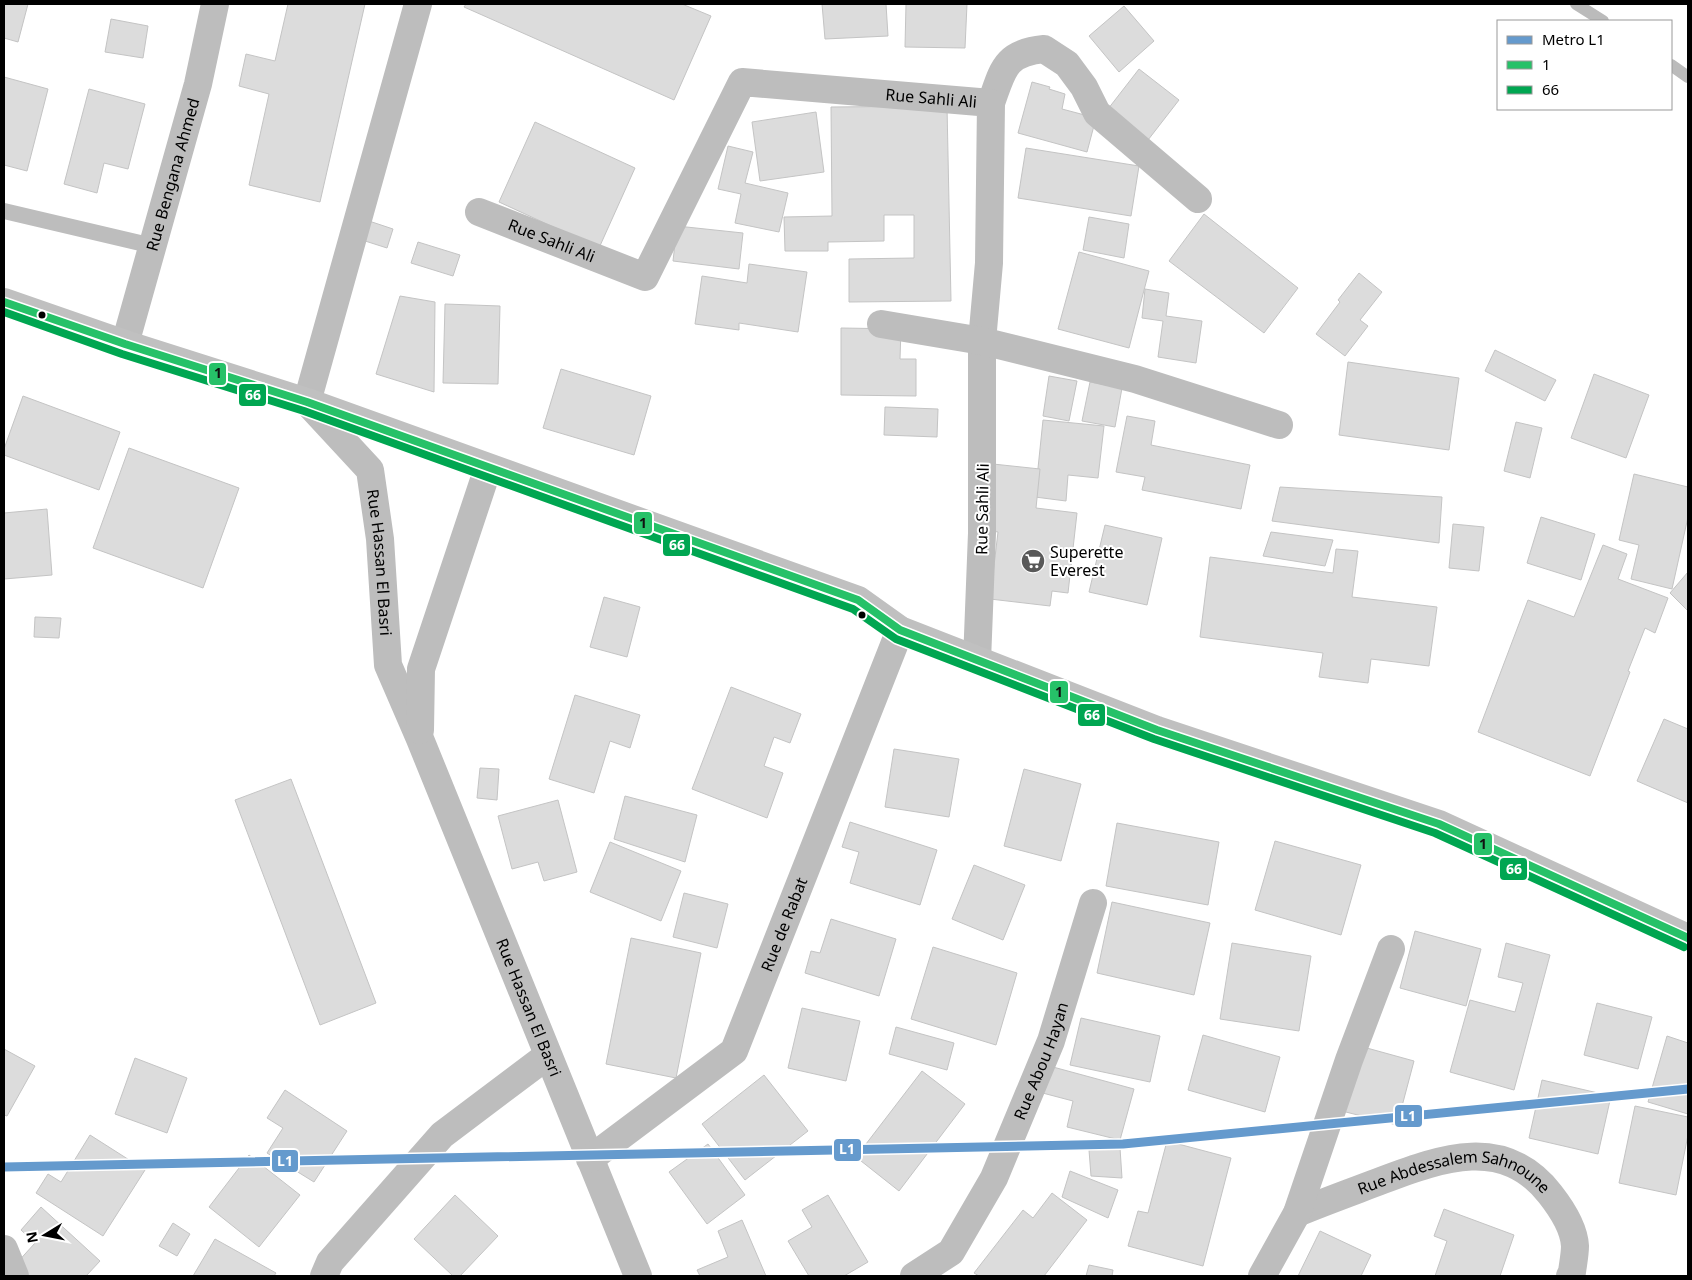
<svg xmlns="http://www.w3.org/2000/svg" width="1692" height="1280" font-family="'Noto Sans',sans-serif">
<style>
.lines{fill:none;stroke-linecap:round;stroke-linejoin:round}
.stream{stroke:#bbb;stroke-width:12}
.building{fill:#dcdcdc;stroke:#c4c4c4}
.service{stroke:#bdbdbd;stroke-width:16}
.minor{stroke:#bdbdbd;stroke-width:28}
.tertiary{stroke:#bdbdbd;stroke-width:28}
.secondary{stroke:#c0c0c0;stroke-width:28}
.bus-1-casing{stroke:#fff;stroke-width:11}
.bus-2-casing{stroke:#fff;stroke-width:11}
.bus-1{stroke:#26c168;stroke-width:8}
.bus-2{stroke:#00a651;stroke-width:8}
.metro-1-casing{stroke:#fff;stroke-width:12}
.metro-1{stroke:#659acd;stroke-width:9}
.bus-dot{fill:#000;stroke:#fff;stroke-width:2}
.labels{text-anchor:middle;stroke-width:4;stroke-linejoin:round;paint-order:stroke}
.street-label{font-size:16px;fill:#000;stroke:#fff}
.poi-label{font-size:16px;fill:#000;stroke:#fff;text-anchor:start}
.line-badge{stroke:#fff;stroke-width:2}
.badge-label{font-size:14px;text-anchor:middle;font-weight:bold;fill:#fff}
.pale-badge-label{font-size:14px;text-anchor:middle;font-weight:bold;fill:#111}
</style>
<rect width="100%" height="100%" fill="#fff"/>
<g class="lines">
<!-- stream -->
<g class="stream">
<path d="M1576,4L1603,21"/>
<path d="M1671,65L1688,77"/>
</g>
</g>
<!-- building -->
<g class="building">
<path d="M4,4H28L18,42L4,38Z"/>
<path d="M288,4H365L320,202L249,185L269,94L239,86L246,54L275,61Z"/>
<path d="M466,4H682L711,16L674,100L464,7Z"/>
<path d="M822,4H886L888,36L825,39Z"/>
<path d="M906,4H967L965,48L905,47Z"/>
<path d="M1124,6L1154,41L1119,72L1089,36Z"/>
<path d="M111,19L148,26L143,58L105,52Z"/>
<path d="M1139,69L1179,100L1148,140L1108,109Z"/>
<path d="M4,77L48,89L27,171L4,165Z"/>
<path d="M1032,82L1050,87L1049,89L1065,94L1062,109L1096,118L1087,152L1018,133Z"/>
<path d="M89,89L145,104L128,169L104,163L97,193L64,184Z"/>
<path d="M947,106L951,301L849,302V259L914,258V215H884V241L828,242V251H785L784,217L832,216L831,107Z"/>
<path d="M816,112L824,172L760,181L752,122Z"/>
<path d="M535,122L635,168L599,248L499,202Z"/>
<path d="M728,146L753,152L745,183L788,193L779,232L735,223L741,194L718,189Z"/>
<path d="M1026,148L1139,166L1131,216L1018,198Z"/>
<path d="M1204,214L1298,288L1264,333L1169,261Z"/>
<path d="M1089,217L1129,224L1124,258L1083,250Z"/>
<path d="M369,221L393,229L387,248L362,240Z"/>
<path d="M677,226L743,233L739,269L673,261Z"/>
<path d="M418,242L460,255L453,276L411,263Z"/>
<path d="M1079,252L1149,271L1129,348L1058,329Z"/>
<path d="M749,264L807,272L798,332L739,323V330L695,324L702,276L747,283Z"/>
<path d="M1359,273L1382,292L1360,320L1368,326L1345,356L1316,334L1340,302L1338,300Z"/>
<path d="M1145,289L1169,293L1166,316L1202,321L1196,363L1158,357L1163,321L1142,318Z"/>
<path d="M400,296L435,302L434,392L376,374Z"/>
<path d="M445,304L500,306L498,384L443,383Z"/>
<path d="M841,328L901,329L900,359H916V396L841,395Z"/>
<path d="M1495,350L1556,380L1545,401L1485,371Z"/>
<path d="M1348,362L1459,378L1449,450L1339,435Z"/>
<path d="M561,369L651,396L634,455L543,428Z"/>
<path d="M1594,374L1649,395L1626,458L1571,438Z"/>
<path d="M1049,376L1077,381L1069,421L1043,416Z"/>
<path d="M1090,382L1122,388L1115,427L1082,421Z"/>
<path d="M23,396L120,432L99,490L4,455V449Z"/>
<path d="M885,407L938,409L937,437L884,435Z"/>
<path d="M1127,416L1155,421L1151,445L1250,465L1241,509L1142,490L1145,477L1116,472Z"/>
<path d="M1043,420L1104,426L1098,478L1068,475L1066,501L1035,497Z"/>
<path d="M1516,422L1542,428L1530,478L1504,471Z"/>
<path d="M129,448L239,488L203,588L93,548Z"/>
<path d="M993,464L1040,469L1036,508L1077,513L1068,593L1052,591L1050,606L990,599L998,532L986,530Z"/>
<path d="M1634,474L1688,487V517L1672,589L1631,579L1639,545L1619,540Z"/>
<path d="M1280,487L1442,497L1439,543L1272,521Z"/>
<path d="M47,509L52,575L4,579V513Z"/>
<path d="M1541,517L1595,534L1581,580L1527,563Z"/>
<path d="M1453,524L1484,527L1479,571L1449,568Z"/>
<path d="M1105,525L1162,538L1147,605L1089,592Z"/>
<path d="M1271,532L1333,540L1325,566L1263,556Z"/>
<path d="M1603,545L1627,554L1618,579L1668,598L1655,633L1645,628L1628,671L1630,672L1590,776L1478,732L1528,600L1574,617Z"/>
<path d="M1336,549L1358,551L1352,597L1437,607L1429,666L1371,659L1368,683L1319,677L1323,653L1200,637L1210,557L1333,573Z"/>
<path d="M1688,572V611L1670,593Z"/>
<path d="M604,597L640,607L627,657L590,647Z"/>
<path d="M35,617L61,618L59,638L34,637Z"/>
<path d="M731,687L801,714L790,743L774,737L764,766L783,773L767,818L692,789Z"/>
<path d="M575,695L640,715L630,748L610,741L594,793L549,779Z"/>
<path d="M1664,719L1688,729V803L1637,781Z"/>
<path d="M894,749L959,759L949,817L885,807Z"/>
<path d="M480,768L499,769L497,800L477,798Z"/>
<path d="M1024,769L1081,784L1061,861L1004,846Z"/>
<path d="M291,779L376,1003L320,1025L235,800Z"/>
<path d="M625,796L697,815L685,862L614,839Z"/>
<path d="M558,800L577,872L544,881L538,862L512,869L498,816Z"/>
<path d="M850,822L937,850L920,905L850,883L859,852L842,847Z"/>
<path d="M1117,823L1219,842L1208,905L1106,886Z"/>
<path d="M1275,841L1361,865L1341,935L1255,910Z"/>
<path d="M610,842L681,871L661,921L590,892Z"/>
<path d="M974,865L1025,885L1003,940L952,919Z"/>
<path d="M684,893L728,904L717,948L673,937Z"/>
<path d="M1112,902L1210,923L1194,995L1097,973Z"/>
<path d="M831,919L896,939L879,996L805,973L811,951L820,953Z"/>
<path d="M1415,931L1481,949L1466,1006L1400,988Z"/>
<path d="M631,938L701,953L676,1078L606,1064Z"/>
<path d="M1232,943L1311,956L1299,1031L1220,1019Z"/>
<path d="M1506,943L1550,955L1514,1090L1450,1072L1470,1000L1515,1012L1523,983L1498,977Z"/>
<path d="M933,947L1017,973L996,1045L911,1019Z"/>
<path d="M1597,1003L1652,1017L1638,1069L1584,1055Z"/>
<path d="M802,1008L860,1021L846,1081L788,1068Z"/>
<path d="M1081,1018L1160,1036L1150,1082L1070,1065Z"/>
<path d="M896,1027L954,1043L947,1070L889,1054Z"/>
<path d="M1203,1035L1280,1057L1265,1112L1188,1090Z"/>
<path d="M1667,1036L1688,1043V1114L1648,1102Z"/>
<path d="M1356,1045L1414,1061L1397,1125L1338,1110Z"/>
<path d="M4,1049L35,1066L7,1116L4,1115Z"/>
<path d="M135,1058L187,1078L167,1133L115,1114Z"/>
<path d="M1042,1064L1134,1089L1120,1140L1067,1127L1073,1101L1035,1091Z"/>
<path d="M922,1071L965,1104L899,1191L856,1157Z"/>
<path d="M764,1075L808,1131L745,1180L702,1124Z"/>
<path d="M1542,1080L1611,1096L1598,1154L1529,1138Z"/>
<path d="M285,1090L347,1131L314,1182L267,1153L283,1128L267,1118Z"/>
<path d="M1635,1106L1688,1117V1135L1676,1195L1619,1183Z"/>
<path d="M90,1135L145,1170L103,1236L36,1193L48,1174L61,1182Z"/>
<path d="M1167,1141L1231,1158L1203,1266L1128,1246L1138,1211L1148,1213Z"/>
<path d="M708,1144L745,1195L707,1224L669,1172Z"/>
<path d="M1120,1148L1122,1178L1091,1176L1089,1150Z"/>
<path d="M249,1155L300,1195L259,1247L209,1207Z"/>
<path d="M1070,1171L1118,1190L1108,1218L1062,1197Z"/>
<path d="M1052,1193L1087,1220L1044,1276H979L974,1273L1023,1210L1033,1218Z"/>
<path d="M455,1195L498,1236L460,1276H453L414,1239Z"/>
<path d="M828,1195L868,1262L844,1276H809L788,1241L812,1227L802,1210Z"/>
<path d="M41,1207L100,1261L86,1276H28L15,1265L35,1243L21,1230Z"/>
<path d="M1444,1209L1514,1235L1500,1276H1435L1447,1241L1434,1236Z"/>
<path d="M742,1220L766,1276H700L697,1270L728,1257L718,1231Z"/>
<path d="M173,1223L190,1234L177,1256L159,1246Z"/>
<path d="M1320,1231L1371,1255L1361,1276H1298Z"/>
<path d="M215,1239L276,1273L274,1276H193Z"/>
<path d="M1089,1265L1113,1270L1112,1276H1086Z"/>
</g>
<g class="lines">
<!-- service -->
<path class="service" d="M4,211L153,246"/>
<!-- minor -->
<g class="minor">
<path id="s1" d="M418,4L307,402L370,470L380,539L388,665L420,739L638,1276"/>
<path d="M991,103C1003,70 1004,53 1044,49L1067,64L1084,87L1097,113L1198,199"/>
<path id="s2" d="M479,212L645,277L742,82L991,103L989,263L982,341V533L977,661"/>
<path d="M881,324L982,341L1135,379L1279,425"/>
<path d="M420,730L421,669L488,468"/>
<path id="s3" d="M590,1159L734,1051L900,630"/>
<path id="s4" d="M1297,1213C1326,1201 1354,1191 1383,1180C1442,1158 1504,1135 1550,1194C1561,1208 1574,1227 1575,1246C1575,1254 1573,1264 1572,1272L1570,1276"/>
<path d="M4,1249L15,1276"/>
<path d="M324,1276L330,1262L442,1135L547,1056"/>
<path id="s5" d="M914,1276L951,1252L994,1178L1051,1041L1093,903"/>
<path d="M1262,1276L1297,1213L1349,1060L1391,949"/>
</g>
<!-- tertiary -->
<path class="tertiary" id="s6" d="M125,344L198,84L215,4"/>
<!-- secondary -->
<path class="secondary" d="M4,302L125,344L307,402L858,600L900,630L1157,730L1439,824L1688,938"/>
<!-- bus-1 casing -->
<g class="bus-1-casing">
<path id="bus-1" d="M4,302L125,344L307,402L858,600L900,630L1157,730L1439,824L1688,938"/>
</g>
<!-- bus-2 casing -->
<g class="bus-2-casing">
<path id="bus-2" d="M4,312L122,354L304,411L853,609L896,639L1154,739L1435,833L1684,947"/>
</g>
<!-- bus-1 -->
<use href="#bus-1" class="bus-1"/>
<!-- bus-2 -->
<use href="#bus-2" class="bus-2"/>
<!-- metro-1 casing -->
<g class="metro-1-casing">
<path id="metro-1" d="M4,1167L1123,1144L1688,1089"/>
</g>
<!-- metro-1 -->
<use href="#metro-1" class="metro-1"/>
</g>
<!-- icons -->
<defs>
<g id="supermarket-disc" transform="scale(1.25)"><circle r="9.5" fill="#595959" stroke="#fff"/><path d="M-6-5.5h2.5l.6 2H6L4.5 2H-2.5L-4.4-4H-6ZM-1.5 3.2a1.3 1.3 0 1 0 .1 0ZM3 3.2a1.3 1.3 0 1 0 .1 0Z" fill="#fff"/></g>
</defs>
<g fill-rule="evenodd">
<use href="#supermarket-disc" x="1033" y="561"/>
</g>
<!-- markers -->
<g class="bus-dot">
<circle cx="42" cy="315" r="4.5"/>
<circle cx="862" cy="615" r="4.5"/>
</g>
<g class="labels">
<!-- street labels -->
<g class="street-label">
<text dy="6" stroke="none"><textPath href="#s2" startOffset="586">Rue Sahli Ali</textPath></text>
<text dy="6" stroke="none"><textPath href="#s6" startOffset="176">Rue Bengana Ahmed</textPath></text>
<text dy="6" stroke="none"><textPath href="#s2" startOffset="78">Rue Sahli Ali</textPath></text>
<text transform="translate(982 509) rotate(-89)" y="6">Rue Sahli Ali</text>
<text dy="6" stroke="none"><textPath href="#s1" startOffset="599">Rue Hassan El Basri</textPath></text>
<text dy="6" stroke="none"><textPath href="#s3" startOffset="316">Rue de Rabat</textPath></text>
<text dy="6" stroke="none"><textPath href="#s1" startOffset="1072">Rue Hassan El Basri</textPath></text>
<text dy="6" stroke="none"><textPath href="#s5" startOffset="256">Rue Abou Hayan</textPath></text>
<text dy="6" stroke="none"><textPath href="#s4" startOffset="168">Rue Abdessalem Sahnoune</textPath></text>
</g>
<!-- poi labels -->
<g class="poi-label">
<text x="1050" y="558">Superette<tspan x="1050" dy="18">Everest</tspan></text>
</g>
</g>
<g class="line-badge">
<rect x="208" y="362" width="19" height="24" rx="5" fill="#26c168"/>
<rect x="238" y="383" width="29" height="24" rx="5" fill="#00a651"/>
<rect x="633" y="511" width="20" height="24" rx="5" fill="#26c168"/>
<rect x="662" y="533" width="29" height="24" rx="5" fill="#00a651"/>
<rect x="1049" y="680" width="20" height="24" rx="5" fill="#26c168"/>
<rect x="1077" y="703" width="29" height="24" rx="5" fill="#00a651"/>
<rect x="1473" y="832" width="20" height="24" rx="5" fill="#26c168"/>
<rect x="1499" y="857" width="29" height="24" rx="5" fill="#00a651"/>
<rect x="1394" y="1104" width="29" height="24" rx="5" fill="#659acd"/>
<rect x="833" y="1138" width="29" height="24" rx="5" fill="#659acd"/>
<rect x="271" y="1149" width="28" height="24" rx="5" fill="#659acd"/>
</g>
<g class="badge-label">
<text x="253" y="400">66</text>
<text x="677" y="550">66</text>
<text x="1092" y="720">66</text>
<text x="1514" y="874">66</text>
<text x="1408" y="1121">L1</text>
<text x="847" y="1154">L1</text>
<text x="285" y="1166">L1</text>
</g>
<g class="pale-badge-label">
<text x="218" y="378">1</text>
<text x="643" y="528">1</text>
<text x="1059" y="697">1</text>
<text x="1483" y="849">1</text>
</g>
<!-- border -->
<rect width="1692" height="1280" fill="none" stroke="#000000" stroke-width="10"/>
<!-- legend -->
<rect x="1497" y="20" width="175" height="90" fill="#ffffff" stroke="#999999"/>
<rect x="1507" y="36" width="25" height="8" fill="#659acd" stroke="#999999"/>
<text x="1542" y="45" font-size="15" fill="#000000">Metro L1</text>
<rect x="1507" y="61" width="25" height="8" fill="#26c168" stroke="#999999"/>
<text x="1542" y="70" font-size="15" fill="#000000">1</text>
<rect x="1507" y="86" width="25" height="8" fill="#00a651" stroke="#999999"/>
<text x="1542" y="95" font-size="15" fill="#000000">66</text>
<!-- north arrow -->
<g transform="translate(45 1235) rotate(260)" stroke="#ffffff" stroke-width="4" paint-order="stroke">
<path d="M0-4L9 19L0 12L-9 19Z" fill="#000000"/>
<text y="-8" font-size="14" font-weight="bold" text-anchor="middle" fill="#000000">N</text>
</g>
</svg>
